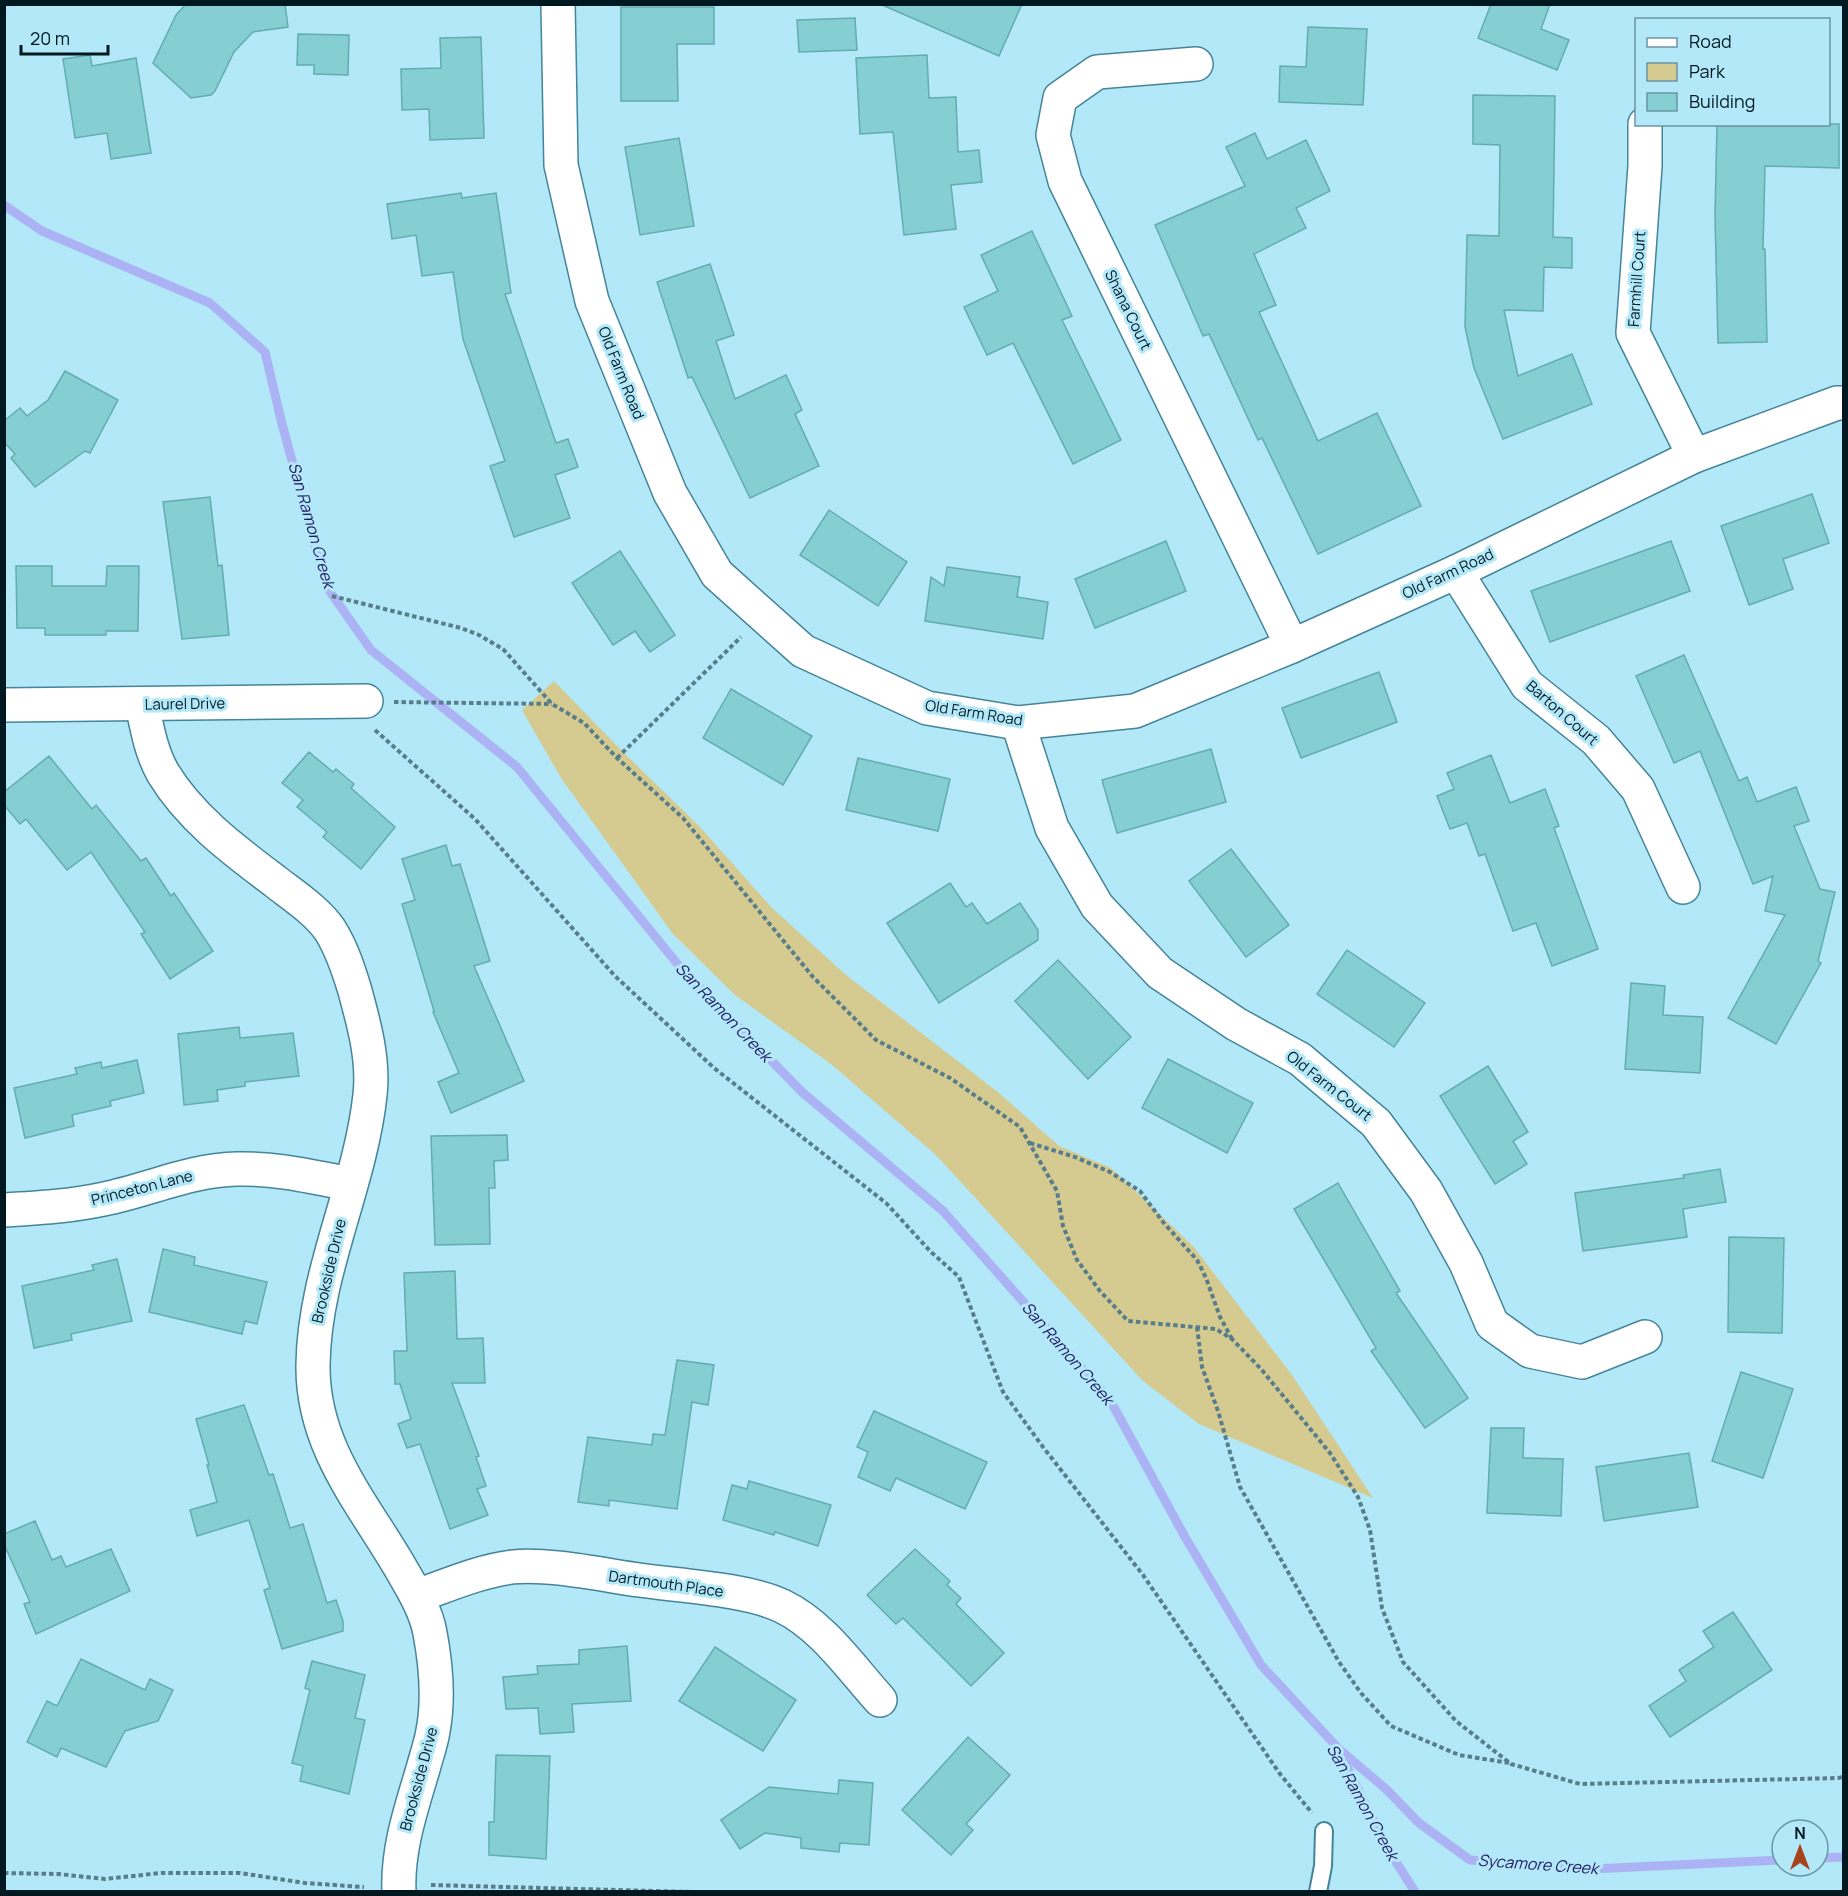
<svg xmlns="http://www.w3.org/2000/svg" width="1848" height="1896" font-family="Manrope,sans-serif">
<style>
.green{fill:#d5ca90}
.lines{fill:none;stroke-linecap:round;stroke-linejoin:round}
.stream{stroke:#acb3f5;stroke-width:9}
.building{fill:#85ced1;stroke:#63acaf;stroke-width:1.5}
.lane-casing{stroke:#448599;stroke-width:20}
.street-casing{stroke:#448599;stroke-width:36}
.path{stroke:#587e8b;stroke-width:4;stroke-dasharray:4.5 3;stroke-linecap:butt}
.lane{stroke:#fff;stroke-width:16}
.street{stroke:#fff;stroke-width:33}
.labels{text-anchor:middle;stroke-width:6;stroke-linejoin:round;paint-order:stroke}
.street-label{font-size:15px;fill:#001921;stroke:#b3e8f9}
.water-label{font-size:16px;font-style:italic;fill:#211a64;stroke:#b3e8f9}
</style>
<rect width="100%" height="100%" fill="#b3e8f9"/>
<!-- green -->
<path class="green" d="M554,681L621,750L699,826L772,908L846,975L999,1093L1059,1146L1111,1168L1193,1246L1292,1375L1373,1498L1199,1424L1143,1381L936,1155L831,1064L735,995L673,934L561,778L522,710Z"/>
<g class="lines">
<!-- stream -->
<g class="stream">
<path d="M4,205L42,231L210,303L265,352L281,420L326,586L371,650L517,767L680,967L802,1092L943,1211L1110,1400L1185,1537L1261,1665L1337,1747L1386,1846L1415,1892"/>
<path d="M1340,1750L1386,1789L1419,1823L1470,1860L1593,1869L1782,1860"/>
<path d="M1818,1858L1844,1857"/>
</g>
</g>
<!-- building -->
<g class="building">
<path d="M186,4H285L288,27L253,32L234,52L215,91L211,95L191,98L153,63L176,15Z"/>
<path d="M880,4H1022L999,56Z"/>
<path d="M1491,4H1550L1541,29L1569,40L1557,70L1478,38Z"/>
<path d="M621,7H714V44H677L678,101H621Z"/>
<path d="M855,18L857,50L799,52L797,20Z"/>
<path d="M1308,27L1367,29L1363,105L1279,102L1280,66L1306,67Z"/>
<path d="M298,34L349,35L348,75L314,74V65H297Z"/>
<path d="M481,37L484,138L430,140L429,109L402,110L401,69L441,68L440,38Z"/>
<path d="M90,55L92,66L136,58L151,153L111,159L107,133L75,138L63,59Z"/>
<path d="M927,55L929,98L956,97L958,152L979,150L982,182L951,185L956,229L904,235L893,132L860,134L856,58Z"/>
<path d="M1473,95L1555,96L1553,237L1572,238V268L1544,267L1543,311L1504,310L1518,376L1572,354L1592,404L1503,439L1474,368L1465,327L1467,235L1499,236L1500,145L1473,144Z"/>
<path d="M1717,124H1839V168L1765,166L1763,249H1765L1767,342L1718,343L1715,215Z"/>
<path d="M1255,133L1267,159L1306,140L1330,191L1296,208L1306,228L1254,254L1276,305L1259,312L1318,441L1377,413L1421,506L1318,554L1262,438L1258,440L1209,334L1203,336L1155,225L1245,186L1226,147Z"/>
<path d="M679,138L694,226L640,235L625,147Z"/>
<path d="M461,193L462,198L496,193L511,293L505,294L556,443L568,439L578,467L555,475L570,518L514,537L490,466L505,461L463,339L453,272L422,276L416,235L392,239L387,204Z"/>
<path d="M1032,231L1072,316L1062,320L1121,440L1073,464L1013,343L987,355L964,307L998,291L981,255Z"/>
<path d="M710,264L734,335L716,341L735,399L786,375L802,410L795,414L819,466L750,498L692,377L688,378L657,282Z"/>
<path d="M65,371L118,400L90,453L85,451L35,487L11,458L15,454L4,442V421L20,408L27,416L48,400Z"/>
<path d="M1812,494L1829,543L1783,559L1793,589L1749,605L1721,526Z"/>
<path d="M210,497L218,566L222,565L229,635L182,639L163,502Z"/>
<path d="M829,510L907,562L878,606L800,555Z"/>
<path d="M1166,541L1186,591L1095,628L1075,579Z"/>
<path d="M1671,541L1690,591L1550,642L1531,591Z"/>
<path d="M620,551L675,635L650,652L635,631L613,645L572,583Z"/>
<path d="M16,566H52V586H106L107,566H139L138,631H106V635H45V628H17Z"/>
<path d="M947,567L1020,577L1017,597L1048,602L1043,639L925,621L931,577L944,586Z"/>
<path d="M1684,655L1739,781L1747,777L1757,802L1796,787L1809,821L1794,826L1820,889L1835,892L1818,961L1821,963L1776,1044L1728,1018L1785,915L1765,911L1773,876L1753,884L1700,751L1674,763L1636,676Z"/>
<path d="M1379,672L1397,722L1301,758L1282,708Z"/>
<path d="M731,689L812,736L783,785L703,738Z"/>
<path d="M1211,749L1226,802L1117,833L1102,780Z"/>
<path d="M309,752L333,772L336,769L354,784L351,788L395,827L361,869L323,837L327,832L297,807L303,800L282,783Z"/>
<path d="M1491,755L1510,803L1545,789L1559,826L1554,828L1598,949L1552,966L1536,923L1513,931L1485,854L1479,856L1467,823L1450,829L1437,796L1454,789L1447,773Z"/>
<path d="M49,756L92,809L96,805L141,861L146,858L171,896L174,893L213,951L170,979L141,934L145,932L91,852L67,870L26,819L20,824L4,805V792Z"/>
<path d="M858,758L950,779L938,831L846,810Z"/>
<path d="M446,845L452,866L460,864L490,961L474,966L524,1081L451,1113L438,1082L459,1073L433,1012L434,1011L402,904L415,900L402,859Z"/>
<path d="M1231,849L1289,925L1246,957L1189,881Z"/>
<path d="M950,883L966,907L972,903L987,924L1020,903L1038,930V940L939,1003L887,923Z"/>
<path d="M1347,950L1425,1003L1394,1047L1317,994Z"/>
<path d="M1058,960L1131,1037L1088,1079L1015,1001Z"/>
<path d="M1631,983L1665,986L1663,1015L1703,1017L1700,1073L1625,1069Z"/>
<path d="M239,1027L240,1038L293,1033L299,1076L245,1082V1086L217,1090L218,1101L184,1105L178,1034Z"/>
<path d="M1168,1059L1253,1103L1227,1153L1142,1108Z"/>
<path d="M137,1060L144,1093L110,1101L111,1106L72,1115L74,1126L25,1138L14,1088L77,1074L75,1068L101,1062L102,1068Z"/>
<path d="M1488,1066L1528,1132L1513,1141L1527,1164L1495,1184L1440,1096Z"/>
<path d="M507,1135L508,1160L494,1161L495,1188H489L490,1244L435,1245L431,1136Z"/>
<path d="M1720,1169L1726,1202L1683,1209L1687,1237L1583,1251L1575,1193L1684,1178L1683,1175Z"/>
<path d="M1338,1183L1400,1291L1396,1293L1468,1398L1425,1428L1371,1351L1376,1348L1294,1209Z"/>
<path d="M1729,1237L1784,1238L1782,1333L1728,1332Z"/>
<path d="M163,1249L195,1257L194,1265L267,1282L257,1324L245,1321L242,1334L149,1312Z"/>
<path d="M117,1259L132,1321L71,1334L72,1340L34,1348L22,1286L94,1270L92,1265Z"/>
<path d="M455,1271L457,1339L483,1338L485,1383H452L479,1456L476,1457L486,1486L477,1489L488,1515L450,1529L420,1444L407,1448L398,1424L411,1419L400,1384H395L394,1351H407L404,1273Z"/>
<path d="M677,1360L714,1365L708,1405L692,1402L677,1509L609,1500V1506L578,1502L588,1437L652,1445L653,1434L665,1435Z"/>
<path d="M1741,1372L1793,1389L1763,1478L1712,1461Z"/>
<path d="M244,1405L269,1475L273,1474L290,1528L303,1524L327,1603L336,1600L343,1621V1631L282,1649L264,1590L270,1588L249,1520L197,1536L190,1510L217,1502L207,1465H209L196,1419Z"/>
<path d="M874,1411L987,1462L965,1509L896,1478L890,1491L858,1477L868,1452L857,1447Z"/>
<path d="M1491,1428H1524L1523,1458L1563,1459L1561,1516L1487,1513Z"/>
<path d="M1689,1453L1698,1507L1604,1521L1596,1467Z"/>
<path d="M749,1481L831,1505L818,1546L775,1532L774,1535L723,1520L732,1485L747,1489Z"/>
<path d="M35,1521L52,1560L61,1556L66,1567L111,1549L130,1591L36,1634L24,1604L30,1602L4,1544V1534Z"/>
<path d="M915,1549L950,1581L947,1585L961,1598L956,1604L1004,1653L971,1686L903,1618L896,1624L867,1595Z"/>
<path d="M1733,1612L1772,1670L1670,1737L1649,1706L1686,1681L1679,1670L1714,1647L1703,1631Z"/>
<path d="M627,1646L631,1701L572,1704L574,1732L540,1734L538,1708L506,1709L503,1677L538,1674L537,1666L579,1664V1650Z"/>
<path d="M715,1647L796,1700L763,1751L679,1701Z"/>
<path d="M81,1659L145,1690L150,1679L173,1690L158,1721L125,1731L106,1767L61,1748L57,1757L27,1742L47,1701L57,1706Z"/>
<path d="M312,1661L365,1675L355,1718L365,1720L349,1794L300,1781L303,1766L292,1763L310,1690L305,1688Z"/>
<path d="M968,1737L1010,1775L966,1824L973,1830L951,1855L902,1810Z"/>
<path d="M496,1755L550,1756L546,1859L489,1855V1822H494Z"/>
<path d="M839,1780L873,1783L869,1845L840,1843L839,1852L801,1848V1838L765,1833L740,1849L721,1820L769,1787L838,1794Z"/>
</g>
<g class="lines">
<!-- lane casing -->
<g class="lane-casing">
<path id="lane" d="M1318,1892L1323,1866L1324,1831"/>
</g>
<!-- street casing -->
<g class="street-casing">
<g id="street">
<path d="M558,4L561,165L592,301L670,493L717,574L803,651L927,708L1018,723L1135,711L1292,646L1456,572L1694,456L1837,403H1844"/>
<path d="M1196,64L1097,72L1060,98L1053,135L1065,181L1292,646"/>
<path d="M1645,124V166L1633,333L1694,456"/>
<path d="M1456,572L1527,685L1596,740L1638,789L1683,887"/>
<path d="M142,704C147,728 151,752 163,773C190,818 235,851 276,882C294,896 317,911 330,930C342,949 349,971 355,991C364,1024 374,1060 370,1095C360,1187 314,1272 313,1365C312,1446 362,1502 400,1567C412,1588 426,1610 430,1633C436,1665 439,1699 433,1731C431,1744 426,1757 423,1769C411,1809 397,1850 399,1892"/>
<path d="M4,705L366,701"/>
<path d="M1018,723L1052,828L1097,906L1160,973L1236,1024L1300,1059L1376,1123L1426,1191L1466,1263L1492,1324L1530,1351L1582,1362L1645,1337"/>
<path d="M4,1210C38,1208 72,1206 104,1199C149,1190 190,1170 237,1169C276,1168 313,1177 350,1184"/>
<path d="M417,1596C448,1585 480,1571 512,1567C548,1563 603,1575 639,1580C681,1586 746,1589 782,1606C822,1625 851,1668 880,1700"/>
</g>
</g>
<!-- path -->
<g class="path">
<path d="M332,596L461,628L479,635L503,649L552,704L584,723L617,758L683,818L813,977L876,1040L950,1078L1020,1127L1057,1191L1063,1226L1077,1260L1100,1291L1128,1321L1216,1329L1232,1339L1261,1369L1330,1453L1358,1497L1370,1530L1382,1608L1403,1662L1456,1721L1511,1764L1580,1784L1839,1778L1844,1776"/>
<path d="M394,702L552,704"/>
<path d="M375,730L475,819L615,976L714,1068L886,1203L931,1252L959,1277L1003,1392L1043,1447L1143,1575L1280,1774L1312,1813"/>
<path d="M617,758L741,637"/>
<path d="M1030,1143L1075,1157L1110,1172L1140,1191L1163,1222L1197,1260L1206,1278L1220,1317L1232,1339"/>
<path d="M1197,1327L1202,1367L1218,1411L1240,1487L1339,1662L1361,1693L1391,1726L1459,1755L1510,1763"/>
<path d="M4,1873L58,1874L105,1879L161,1873H240L305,1883L364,1887"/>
<path d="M431,1885L692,1892"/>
</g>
<!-- lane -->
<use href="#lane" class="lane"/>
<!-- street -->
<use href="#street" class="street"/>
</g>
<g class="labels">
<!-- street labels -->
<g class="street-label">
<text transform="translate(1637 279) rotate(-86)" y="5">Farmhill Court</text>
<text transform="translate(1128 310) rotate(64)" y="5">Shana Court</text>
<text transform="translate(621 373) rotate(68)" y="5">Old Farm Road</text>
<text transform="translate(1448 574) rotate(-25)" y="5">Old Farm Road</text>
<text transform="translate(185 704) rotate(-1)" y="5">Laurel Drive</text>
<text transform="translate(974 713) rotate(9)" y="5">Old Farm Road</text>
<text transform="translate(1562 713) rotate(41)" y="5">Barton Court</text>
<text transform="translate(1329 1086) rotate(38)" y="5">Old Farm Court</text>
<text transform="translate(142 1188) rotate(-14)" y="5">Princeton Lane</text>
<text transform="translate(329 1271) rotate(-77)" y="5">Brookside Drive</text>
<text transform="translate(666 1584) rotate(8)" y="5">Dartmouth Place</text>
<text transform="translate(419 1779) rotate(-75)" y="5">Brookside Drive</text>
</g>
<!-- water labels -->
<g class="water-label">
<text transform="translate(312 525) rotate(74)" y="6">San Ramon Creek</text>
<text transform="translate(724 1012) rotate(46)" y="6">San Ramon Creek</text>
<text transform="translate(1068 1353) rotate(49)" y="6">San Ramon Creek</text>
<text transform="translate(1363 1802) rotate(61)" y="6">San Ramon Creek</text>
<text transform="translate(1538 1864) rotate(4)" y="6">Sycamore Creek</text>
</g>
</g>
<!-- border -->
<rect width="1848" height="1896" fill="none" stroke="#001921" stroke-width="12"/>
<!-- legend -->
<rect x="1635" y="18" width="195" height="108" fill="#b3e8f9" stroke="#6b95a3" stroke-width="1.5"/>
<rect x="1647" y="38" width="30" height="9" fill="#ffffff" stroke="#6b95a3" stroke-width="1.5"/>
<text x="1689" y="48" font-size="18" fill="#001921">Road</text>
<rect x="1647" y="63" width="30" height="18" fill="#d5ca90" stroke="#6b95a3" stroke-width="1.5"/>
<text x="1689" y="78" font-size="18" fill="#001921">Park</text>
<rect x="1647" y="93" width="30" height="18" fill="#85ced1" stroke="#6b95a3" stroke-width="1.5"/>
<text x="1689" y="108" font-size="18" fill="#001921">Building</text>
<!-- north arrow -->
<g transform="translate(1800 1848)"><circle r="28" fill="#b3e8f9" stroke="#6b95a3" stroke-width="1.5"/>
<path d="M0-4.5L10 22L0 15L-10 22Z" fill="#a9431c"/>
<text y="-9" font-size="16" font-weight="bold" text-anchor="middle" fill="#001921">N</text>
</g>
<!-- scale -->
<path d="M21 45v9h87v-9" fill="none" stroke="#001921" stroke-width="3"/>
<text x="30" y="45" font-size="18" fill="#001921" stroke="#b3e8f9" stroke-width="4.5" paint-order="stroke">20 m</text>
</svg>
